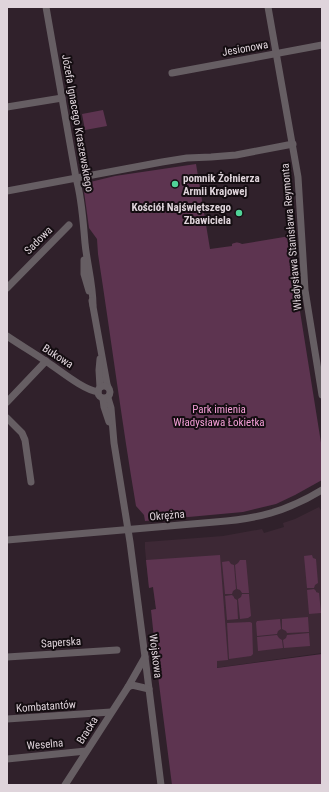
<svg xmlns="http://www.w3.org/2000/svg" width="329" height="792" font-family="'Roboto Condensed',sans-serif">
<style>
.built{fill:#3d2835}
.green{fill:#5d3450}
.lines{fill:none;stroke-linecap:round;stroke-linejoin:round}
.minor{stroke:#665e63;stroke-width:7}
.poi-dot{fill:#50d398;stroke:#140d11;stroke-width:1.5}
.labels{text-anchor:middle;stroke-width:4;stroke-linejoin:round;paint-order:stroke}
.street-label{font-size:11px;fill:#dfd4db;stroke:#140d11}
.poi-label{font-size:11px;font-weight:bold;fill:#dfd4db;stroke:#140d11;text-anchor:start}
.park-label{font-size:11px;fill:#f49fd7;stroke:#140d11}
</style>
<rect width="100%" height="100%" fill="#30212b"/>
<!-- built -->
<path class="built" d="M319,507L322,512V653L158,676L154,623L151,610L156,609L153,587L149,588L145,549V542L223,536L262,529L264,533L284,527L283,523L295,519Z"/>
<!-- green -->
<g class="green">
<path d="M103,110L107,126L85,130L82,114Z"/>
<path d="M196,164L210,249L232,246V244C236,242 239,242 242,244L296,235L295,280L322,449V480L295,495L276,504L243,512L145,521L144,515L136,506C122,423 111,338 98,254L97,239L89,228L83,184L85,183H86L115,176Z"/>
<path d="M220,555L228,660L217,661V668L322,654V785H172L158,676L151,610L156,609L153,587L149,588L146,560Z"/>
<path d="M312,555L313,558L316,559L318,583L315,585L314,588H307L304,556Z"/>
<path d="M240,560H246L249,593H242L240,590L237,589L235,565L238,563Z"/>
<path d="M229,561L231,564L234,565L236,589L233,591L232,594H225L222,562Z"/>
<path d="M314,589L316,591V592L319,593L321,613L309,614L307,590Z"/>
<path d="M242,594H249L251,616L248,618L240,619L238,599L241,597Z"/>
<path d="M232,595L234,597V598L237,600L238,619L227,620L225,596Z"/>
<path d="M308,617L309,632L287,633L286,631L282,629V619Z"/>
<path d="M280,619L281,629L278,631L277,634L257,636L256,623L257,621Z"/>
<path d="M250,622L252,623L253,654L251,656L229,659L227,623Z"/>
<path d="M309,633L310,646L284,648L283,640L286,638L287,635Z"/>
<path d="M277,635L279,638L282,640L283,648L258,651L257,637Z"/>
</g>
<g class="lines">
<!-- minor -->
<g class="minor">
<path d="M46,7L76,178C82,199 83,221 85,243C87,264 93,284 93,305"/>
<path d="M268,7L298,177L305,290L322,395"/>
<path d="M172,73L322,45"/>
<path d="M7,107L62,98"/>
<path d="M7,191L162,162L187,158L211,157L236,155L293,144"/>
<path d="M84,260V274L89,291"/>
<path d="M7,288L69,225"/>
<path d="M92,301L107,384L108,387"/>
<path d="M7,336C20,345 34,353 47,362C61,371 82,389 98,392"/>
<path d="M100,359L99,370L100,387"/>
<circle cx="104" cy="392" r="6"/>
<path d="M108,398L111,408L114,443L130,542L145,657L161,785"/>
<path d="M103,399L104,407L109,422"/>
<path d="M7,402L46,361"/>
<path d="M7,418L22,433L25,440L31,482"/>
<path d="M7,540L215,522C256,519 286,512 322,490"/>
<path d="M7,657L117,650"/>
<path d="M128,687L145,657"/>
<path d="M7,719L111,712"/>
<path d="M7,759L86,751"/>
<path d="M65,785L128,687L132,685L149,689"/>
</g>
</g>
<!-- markers -->
<g class="poi-dot">
<circle cx="175" cy="184" r="4"/>
<circle cx="239" cy="213" r="4"/>
</g>
<g class="labels">
<!-- street labels -->
<g class="street-label">
<text transform="translate(245 48) rotate(-10)" y="4">Jesionowa</text>
<text transform="translate(78 123) rotate(80)" y="4">Józefa Ignacego Kraszewskiego</text>
<text transform="translate(291 237) rotate(-95)" y="4">Władysława Stanisława Reymonta</text>
<text transform="translate(38 240) rotate(-45)" y="4">Sadowa</text>
<text transform="translate(58 356) rotate(33)" y="4">Bukowa</text>
<text transform="translate(167 515) rotate(-5)" y="4">Okrężna</text>
<text transform="translate(61 642) rotate(-4)" y="4">Saperska</text>
<text transform="translate(156 656) rotate(83)" y="4">Wojskowa</text>
<text transform="translate(46 706) rotate(-4)" y="4">Kombatantów</text>
<text transform="translate(87 730) rotate(-58)" y="4">Bracka</text>
<text transform="translate(45 744) rotate(-5)" y="4">Weselna</text>
</g>
<!-- poi labels -->
<g class="poi-label">
<text x="183" y="182">pomnik Żołnierza<tspan x="183" dy="13">Armii Krajowej</tspan></text>
<text x="231" y="211" text-anchor="end">Kościół Najświętszego<tspan x="231" dy="13">Zbawiciela</tspan></text>
</g>
<!-- park labels -->
<g class="park-label">
<text x="219" y="413">Park imienia<tspan x="219" dy="13">Władysława Łokietka</tspan></text>
</g>
</g>
<!-- border -->
<rect width="329" height="792" fill="none" stroke="#dfd4db" stroke-width="16"/>
</svg>
